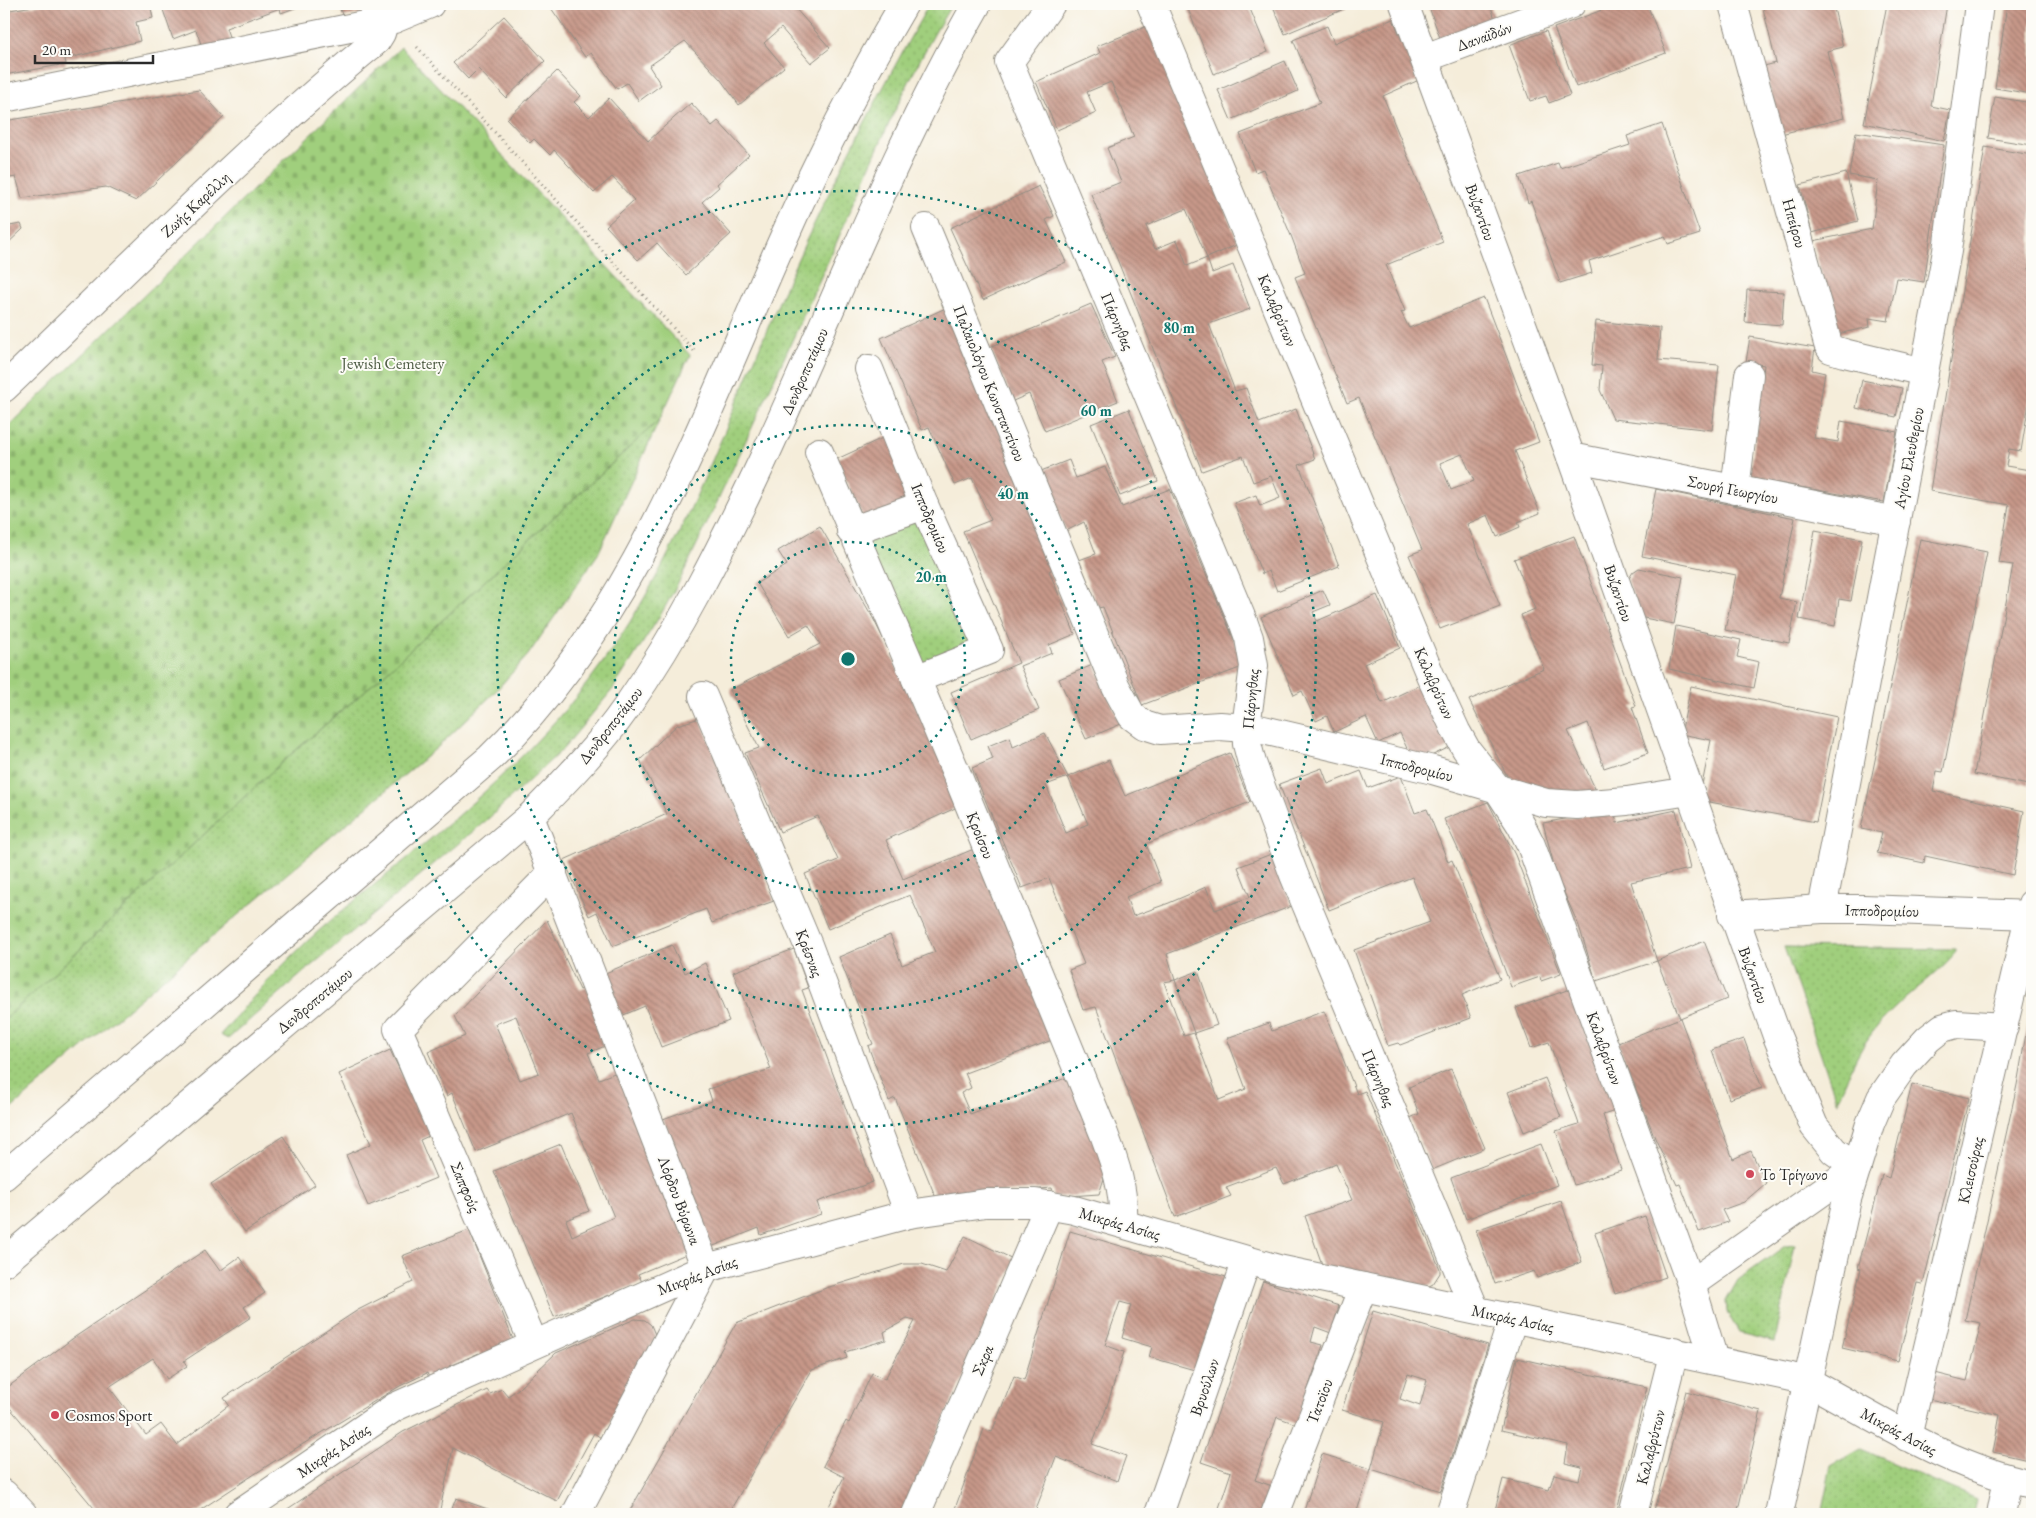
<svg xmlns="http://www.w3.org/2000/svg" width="2036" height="1518" font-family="'EB Garamond',serif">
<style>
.grass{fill:url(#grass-dots);stroke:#667d54}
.cemetery{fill:url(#cemetery-stones);stroke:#667d54}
.building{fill:url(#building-back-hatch);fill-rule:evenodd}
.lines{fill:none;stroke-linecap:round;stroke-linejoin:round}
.minor-casing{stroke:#908c82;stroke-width:30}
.major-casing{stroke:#908c82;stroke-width:30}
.path{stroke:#908c82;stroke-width:3;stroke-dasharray:1 4;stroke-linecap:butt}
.minor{stroke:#fff;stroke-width:28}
.major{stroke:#fff;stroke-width:28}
.ring{fill:none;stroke:#0f766e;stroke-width:2.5;stroke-dasharray:2.5 5}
.poi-dot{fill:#d1495b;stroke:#fdfcf7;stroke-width:2}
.labels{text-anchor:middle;stroke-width:4;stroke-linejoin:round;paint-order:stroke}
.street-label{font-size:16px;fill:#2b2b2b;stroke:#fdfcf7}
.park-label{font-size:16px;fill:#4e5c44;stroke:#fdfcf7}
.poi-label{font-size:16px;fill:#2b2b2b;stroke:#fdfcf7;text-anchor:start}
.centre{fill:#0f766e;stroke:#fdfcf7;stroke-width:2.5}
.ring-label{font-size:15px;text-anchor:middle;font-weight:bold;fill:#0f766e;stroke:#fdfcf7;stroke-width:4;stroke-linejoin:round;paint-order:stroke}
</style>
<defs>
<pattern id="grass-dots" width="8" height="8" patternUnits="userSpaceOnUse" patternTransform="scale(1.25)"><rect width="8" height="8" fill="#a0cf7d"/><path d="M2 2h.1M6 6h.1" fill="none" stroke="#8ab26c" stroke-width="1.8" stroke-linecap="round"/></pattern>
<pattern id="cemetery-stones" width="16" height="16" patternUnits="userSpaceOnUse" patternTransform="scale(1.25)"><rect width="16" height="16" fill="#a0cf7d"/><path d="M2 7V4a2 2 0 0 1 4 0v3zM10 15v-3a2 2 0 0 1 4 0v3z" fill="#8ab26c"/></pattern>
<pattern id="building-back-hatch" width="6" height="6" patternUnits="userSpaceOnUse" patternTransform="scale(1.25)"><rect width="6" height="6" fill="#c79889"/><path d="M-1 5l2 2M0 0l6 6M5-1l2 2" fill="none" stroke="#a27c70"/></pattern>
</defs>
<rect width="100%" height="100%" fill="#fdfcf7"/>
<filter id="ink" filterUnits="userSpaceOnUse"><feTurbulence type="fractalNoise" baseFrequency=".02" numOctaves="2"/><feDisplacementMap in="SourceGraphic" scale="10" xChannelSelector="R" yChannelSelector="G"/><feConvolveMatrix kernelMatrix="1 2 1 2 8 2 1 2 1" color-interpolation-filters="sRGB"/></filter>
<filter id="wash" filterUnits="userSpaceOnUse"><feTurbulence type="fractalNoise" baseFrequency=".0096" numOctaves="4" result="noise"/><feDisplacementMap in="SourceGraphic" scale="20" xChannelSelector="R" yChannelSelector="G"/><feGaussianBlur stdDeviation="1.12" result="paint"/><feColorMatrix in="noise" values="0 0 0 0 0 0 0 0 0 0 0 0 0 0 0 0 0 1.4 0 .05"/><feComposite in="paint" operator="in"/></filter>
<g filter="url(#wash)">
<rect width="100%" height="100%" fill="#f5edda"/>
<!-- grass -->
<g class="grass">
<path d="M929,4H952C904,81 871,165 834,248C784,359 733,470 680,580L660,616L613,689L563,749L488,819L305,971L228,1039L220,1035C244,1008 267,980 293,955C329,919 371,888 410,856C481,797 549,737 603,662C678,558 722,435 772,318C817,210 872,106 929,4Z"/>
<path d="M660,419L598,554L528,655L494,693L439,746L213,936L4,1115V1020L282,762L382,676Z"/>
<path d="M924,505L989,650L916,679L851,531Z"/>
<path d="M1784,947L1954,949H1956V952C1931,982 1895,1001 1872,1033C1856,1054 1847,1079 1837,1102Z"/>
<path d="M1795,1245L1775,1342L1739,1333L1727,1312L1726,1301L1738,1280L1785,1246Z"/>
<path d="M1861,1449L1976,1499L1973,1514H1821L1831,1466Z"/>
</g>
<!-- cemetery -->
<path class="cemetery" d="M401,47L690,355L660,419L382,676L282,762L4,1020V431Z"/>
<g id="blocks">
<!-- building -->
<g class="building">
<path d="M45,4H150L153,18L136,22L140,41L65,59L66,64L4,75V11Z"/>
<path d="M161,4H306L281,13L280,8L226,28L232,45L205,55L196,30L173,39Z"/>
<path d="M338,4H378L380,10L343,17Z"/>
<path d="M558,4H800L795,8L830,48L811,63L781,28L764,43L784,67L739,105L721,80L685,41L649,66L661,85L639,101L627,83L617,89L591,53L585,57L551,8Z"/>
<path d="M1186,4H1248L1268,52L1214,74Z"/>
<path d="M1272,4H1356L1285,34Z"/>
<path d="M1428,4H1490L1496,22L1441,41Z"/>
<path d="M1618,4H1647L1666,53L1576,87L1554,28Z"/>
<path d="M1762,4H1833L1843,47L1827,51L1844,118L1781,134L1764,66L1776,63Z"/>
<path d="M1887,4H1947L1931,106L1950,110L1944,141L1864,123Z"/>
<path d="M2007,4H2032V94L1995,88Z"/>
<path d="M504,16L545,61L506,98L478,69L468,79L453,63Z"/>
<path d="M1393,19L1419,80L1383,96L1443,242L1386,265L1405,311L1401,312L1409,328L1484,298L1539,442L1515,451L1540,513L1518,522L1520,527L1497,537L1488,515L1467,524L1500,606L1440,629L1409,555L1422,550L1359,398L1347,403L1295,277L1305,273L1292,238L1263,169L1255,172L1240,134L1320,103L1293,40L1327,26L1334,43ZM1462,454L1474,481L1451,490L1440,463Z"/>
<path d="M1150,25L1239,244L1207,258L1212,273L1233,265L1250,309L1209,324L1235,391L1246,388L1259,423L1296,409L1315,459L1299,465L1339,566L1277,591L1269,571L1262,574L1234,503L1256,495L1260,506L1280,498L1271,476L1253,482L1243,456L1202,471L1091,194L1121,182L1107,148L1134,137L1111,82L1087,92L1096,113L1057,130L1036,82L1100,53L1097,46ZM1186,209L1207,258L1187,266L1177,240L1155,249L1146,226Z"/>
<path d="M1546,31L1570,95L1549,103L1546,96L1530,101L1509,45Z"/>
<path d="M1285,61L1298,91L1231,120L1218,90Z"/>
<path d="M557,71L581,96L574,102L589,117L609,98L648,141L691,103L712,126L718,121L749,155L717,184L719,187L702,202L731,234L686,275L657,243L638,260L606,226L634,200L612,177L594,193L554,150L550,155L534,139L530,143L507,119Z"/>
<path d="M199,90L224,117L136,201L106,187L22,198L16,177L4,179V121Z"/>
<path d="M1995,97L2032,103V145L1988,138Z"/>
<path d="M1662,124L1700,234L1668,244L1665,236L1589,261L1592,273L1560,283L1531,201L1528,203L1519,176L1558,163L1560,168L1630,145L1627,136Z"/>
<path d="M1856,132L1944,145L1924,282L1897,278L1888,321L1869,318L1870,327L1837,334L1813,241L1872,229L1878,180L1849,175Z"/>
<path d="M1985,147L2032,155V245L2029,269L2032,270V397H2030L2021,451L2009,449L2006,466L2030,470L2032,461V761L2028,785L1974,774L2013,565L1999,563L2009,505L1930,491Z"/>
<path d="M1846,173L1858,221L1812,233L1800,185Z"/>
<path d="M1039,186L1054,216L1046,220L1066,262L983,300L950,228Z"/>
<path d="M21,224L23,229L4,247V227Z"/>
<path d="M1747,290L1784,292L1782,325L1745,322Z"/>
<path d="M1091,304L1115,357L1102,362L1118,401L1045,431L1029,394L1013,401L990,347Z"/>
<path d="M952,305L1055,568L1049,571L1075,634L1049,645L1052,653L1020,666L1039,710L971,739L951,692L1019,663L963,531L991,520L972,478L955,485L929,427L922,430L881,338Z"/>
<path d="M1596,321L1660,328L1658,360L1719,365L1712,430L1613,419L1600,390L1602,366L1592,365Z"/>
<path d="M1750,337L1815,348L1812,370L1825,373L1814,438L1838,442L1841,421L1897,432L1884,502L1750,478L1764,365L1746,362Z"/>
<path d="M1862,380L1902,388L1896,417L1856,408Z"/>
<path d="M1129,409L1158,481L1120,496L1091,424Z"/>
<path d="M889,435L918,498L865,522L837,459Z"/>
<path d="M1069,460L1076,478L1105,467L1122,507L1170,489L1245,666L1142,705L1103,607L1098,608L1079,560L1096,554L1084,522L1066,531L1041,471Z"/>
<path d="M1656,489L1795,518L1779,598L1797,602L1789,643L1725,630L1736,575L1642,556Z"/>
<path d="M820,526L873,618L964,804L886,840L903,879L976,848L1060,1037L965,1073L971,1088L961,1093L970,1114L1071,1076L1107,1169L1099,1194L1054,1197L1052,1188L936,1198L895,1098L889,1101L868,1046L873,1044L839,957L890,935L902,965L935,952L910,895L828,929L805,874L838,860L818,816L780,832L745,753L759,748L730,690L820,644L808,625L789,636L757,583L787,565L778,551Z"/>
<path d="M1815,530L1862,539L1851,601L1839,599L1835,626L1799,619Z"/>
<path d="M1574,536L1636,706L1632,707L1648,753L1604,768L1588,723L1568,731L1600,799L1532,790L1507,776L1469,700L1544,669L1521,615L1535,609L1514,559Z"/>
<path d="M1920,539L1987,552L1943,772L1937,771L1933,791L2024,811L2013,875L1925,856L1924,863L1877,853L1882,833L1861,829Z"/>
<path d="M1639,568L1683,577L1674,624L1639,617L1628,580L1633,572Z"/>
<path d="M1323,590L1330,605L1313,612L1317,621L1377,595L1400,648L1364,664L1382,703L1422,684L1452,746L1414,764L1400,733L1378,743L1366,717L1334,732L1327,716L1316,721L1302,691L1294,695L1261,617Z"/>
<path d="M1676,626L1741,640L1737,657L1759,662L1754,688L1669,669Z"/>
<path d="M1095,664L1121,724L1086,739L1059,679Z"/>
<path d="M1691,686L1837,717L1816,822L1699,800L1711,740L1681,734Z"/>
<path d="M700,718L756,852L774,901L712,923L706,909L613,946L597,912L589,916L564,860L667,814L640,760L677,725Z"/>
<path d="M1045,733L1068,777L1046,785L1066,833L1088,824L1068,777L1109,760L1125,796L1230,753L1250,802L1146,844L1161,882L1126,897L1133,916L1169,903L1206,887L1215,910L1250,897L1238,867L1271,854L1292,906L1167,954L1175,980L1164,982L1184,1036L1194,1033L1219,1100L1246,1089L1227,1038L1269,1023L1272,1031L1324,1011L1357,1094L1365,1091L1440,1269V1273L1433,1284L1427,1287L1324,1270L1305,1216L1352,1200L1336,1164L1284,1184L1276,1168L1226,1187L1231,1196L1175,1217L1096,1007L1083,1010L1069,970L1084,964L1049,878L1022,888L972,768L993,759L988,746L1010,737L1013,747Z"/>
<path d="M1322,768L1328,784L1361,771L1368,788L1401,776L1415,813L1427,809L1448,862L1452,860L1500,979L1462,995L1471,1018L1400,1045L1398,1043L1388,1046L1354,950L1430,922L1412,877L1329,910L1279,784Z"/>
<path d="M1488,802L1515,855L1561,974L1541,981L1540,977L1511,987L1469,873L1444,819Z"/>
<path d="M1614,810L1617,823L1676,810L1690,869L1631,882L1657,961L1704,941L1727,999L1680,1018L1733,1159L1751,1151L1766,1183L1744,1202L1722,1210L1728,1222L1699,1232L1680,1184L1677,1185L1655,1138L1618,1043L1680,1018L1657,961L1596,981L1579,926L1557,877L1543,823Z"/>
<path d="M547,920L580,990L587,987L610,1044L588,1053L599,1079L617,1072L691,1252L638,1274L642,1282L554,1317L494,1171L561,1144L589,1211L566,1220L572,1236L614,1217L571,1113L476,1152L452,1093L447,1096L428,1052L465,1036L455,1016ZM516,1016L539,1073L520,1080L495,1024Z"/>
<path d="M672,945L685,973L705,963L729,1021L661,1047L645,1006L621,1016L603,974Z"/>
<path d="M794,949L808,988L802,990L873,1182L817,1202L821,1214L761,1235L759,1228L711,1247L663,1119L712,1101L708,1089L771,1069L733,972Z"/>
<path d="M1198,971L1217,1025L1194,1033L1175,980Z"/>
<path d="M1570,989L1615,1111L1603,1115L1621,1170L1574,1185L1556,1131L1579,1124L1549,1042L1531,1048L1516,1008Z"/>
<path d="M2031,1005L2032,1439L2028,1460L1993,1452L2000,1415L1929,1399L1935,1373L1967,1381L1981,1323L1965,1320L2017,1085Z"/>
<path d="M1744,1039L1762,1088L1729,1099L1712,1050Z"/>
<path d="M390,1050L431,1135L420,1140L436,1178L368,1206L346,1155L371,1144L339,1074Z"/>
<path d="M1451,1069L1485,1148L1432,1170L1410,1118L1419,1114L1409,1087Z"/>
<path d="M1545,1078L1561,1117L1524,1132L1508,1092Z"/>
<path d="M1912,1084L1969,1098L1923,1284L1917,1283L1898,1361L1842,1348L1861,1269L1858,1268L1882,1175L1889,1178Z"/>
<path d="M283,1136L315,1185L245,1232L211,1184Z"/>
<path d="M1541,1144L1557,1185L1466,1219L1451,1178Z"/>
<path d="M1561,1201L1582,1262L1537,1278L1534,1271L1495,1284L1476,1230Z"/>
<path d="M1645,1216L1666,1277L1615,1294L1595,1233Z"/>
<path d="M469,1230L516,1347L482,1361L479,1353L449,1366L452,1372L431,1382L427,1373L400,1386L273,1462L194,1514H99L4,1401V1390L72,1339L205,1250L220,1271L239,1257L265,1293L244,1307L251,1317L184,1361L187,1366L167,1379L153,1358L109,1387L146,1435L161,1424L177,1445L229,1405L224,1398L358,1310L413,1282L402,1256Z"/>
<path d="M1070,1231L1226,1277L1198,1371L1149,1357L1152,1347L1122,1338L1131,1305L1120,1302L1105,1345L1124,1352L1105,1412L1092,1444L1126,1456L1117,1481L1056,1457L1034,1514H953L984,1429L992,1432L1014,1376L1024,1380Z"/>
<path d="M965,1236L1015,1260L902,1514H825L844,1477L823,1466L846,1421L849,1423L872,1373L885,1379L915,1321L907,1319L884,1332L886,1340L845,1352L847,1358L812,1370L728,1514H628L736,1323L826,1288L904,1264H922L946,1272Z"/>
<path d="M1263,1281L1339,1306L1331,1333L1315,1327L1311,1342L1323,1345L1296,1424L1277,1417L1255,1480L1275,1487L1267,1514H1217L1231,1472L1201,1462Z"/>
<path d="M1373,1311L1488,1345L1441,1491L1371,1469L1384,1422L1342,1410ZM1408,1374L1427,1380L1420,1406L1400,1399Z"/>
<path d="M635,1319L645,1320L651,1325L656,1337L601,1438L594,1433L557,1501L453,1448L439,1514H280L403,1432L487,1390L490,1394L502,1389L508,1396L518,1389L556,1353Z"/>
<path d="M1517,1358L1647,1387L1616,1514H1494L1503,1479L1549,1490L1554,1474L1579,1480L1582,1467L1565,1463L1568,1445L1501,1430Z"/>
<path d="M1686,1391L1761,1411L1737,1514H1653Z"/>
<path d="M1322,1454L1371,1469L1356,1514H1303Z"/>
<path d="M456,1498L502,1514H450Z"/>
</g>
</g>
</g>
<g filter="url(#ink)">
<use href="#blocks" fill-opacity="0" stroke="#908c82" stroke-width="1"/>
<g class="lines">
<!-- minor casing -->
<g class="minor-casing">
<g id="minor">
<path d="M1051,4L1009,62L1244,624L1249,638L1254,666L1246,727L1247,744L1252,763L1294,875L1475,1310"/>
<path d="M1151,4L1431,677L1456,731L1466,749L1497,788L1521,825L1531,845L1691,1284L1714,1360"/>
<path d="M1404,4L1571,457L1777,1036L1814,1126L1834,1151L1857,1167"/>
<path d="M1733,4L1828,344L1831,349L1844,353L1924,372"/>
<path d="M1425,58L1571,4"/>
<path d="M4,98L394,19L430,4"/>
<path d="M926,228L1116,687L1132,716L1144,725L1160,730L1220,726L1259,729L1433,770L1546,803L1577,805L1627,801L1689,791"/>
<path d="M869,369L924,505L989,650L916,679"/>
<path d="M4,388C126,271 245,149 376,41L381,33L385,20"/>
<path d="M819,452L958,777L1104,1134C1115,1163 1125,1191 1123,1223"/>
<path d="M1571,457L1896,521"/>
<path d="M1735,490L1749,375"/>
<path d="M851,531L924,505"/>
<path d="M703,696L808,945L909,1214"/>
<path d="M530,817L706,1268L576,1514"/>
<path d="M1822,909L1947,251L1979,4"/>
<path d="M1732,915L1822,909H1863L2032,915"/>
<path d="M1691,1284L1857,1167"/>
<path d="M534,1344L398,1029L553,872"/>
<path d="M1907,1437L2032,904"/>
<path d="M238,1514L395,1407L706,1268L909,1214L986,1203H1035L1074,1210L1278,1269L1791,1377L1807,1381C1880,1420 1950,1467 2032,1484"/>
<path d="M916,1514L1049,1205"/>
<path d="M1159,1514L1247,1260"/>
<path d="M1275,1514L1363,1287"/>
<path d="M1450,1514L1513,1318"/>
<path d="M1633,1514L1674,1351"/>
<path d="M1779,1514L1847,1199L1870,1124L1881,1098L1904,1065L1928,1039L1942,1028L1956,1024L2004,1027"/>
<path d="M2001,1514L2008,1479"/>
</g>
</g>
<!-- major casing -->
<g class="major-casing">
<g id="major">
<path d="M4,1176L490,758C637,616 703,417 785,235C820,156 860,79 904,4"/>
<path d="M4,1262L530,817C564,782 598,748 626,708C680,631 722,547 762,462C833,309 893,151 977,4"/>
<path d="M4,1494L23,1514"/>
</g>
</g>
<!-- path -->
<path class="path" d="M417,47L696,353"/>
<!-- minor -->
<use href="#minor" class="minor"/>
<!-- major -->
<use href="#major" class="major"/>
</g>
</g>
<!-- distance rings -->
<g class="ring">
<circle cx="848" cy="659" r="117"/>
<circle cx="848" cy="659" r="234"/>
<circle cx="848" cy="659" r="351"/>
<circle cx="848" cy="659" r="468"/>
</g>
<!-- markers -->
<g class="poi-dot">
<circle cx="1750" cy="1174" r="5"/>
<circle cx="55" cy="1415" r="5"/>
</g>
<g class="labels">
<!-- street labels -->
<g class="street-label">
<text transform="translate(1484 36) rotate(-20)" y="6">Δαναϊδών</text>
<text transform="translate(195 204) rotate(-43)" y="6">Ζωής Καρέλλη</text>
<text transform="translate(1481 212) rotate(70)" y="6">Βυζαντίου</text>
<text transform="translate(1795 223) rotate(74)" y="6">Ηπείρου</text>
<text transform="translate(1278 310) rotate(67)" y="6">Καλαβρύτων</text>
<text transform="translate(1118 321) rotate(67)" y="6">Πάρνηθας</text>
<text transform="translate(804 371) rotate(-66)" y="6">Δενδροποτάμου</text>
<text transform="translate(990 383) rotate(68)" y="6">Παλαιολόγου Κωνσταντίνου</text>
<text transform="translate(1908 458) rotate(-79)" y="6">Αγίου Ελευθερίου</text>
<text transform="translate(1733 489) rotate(11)" y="6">Σουρή Γεωργίου</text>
<text transform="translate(931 518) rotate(67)" y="6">Ιπποδρομίου</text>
<text transform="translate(1619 593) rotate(71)" y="6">Βυζαντίου</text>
<text transform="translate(1435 683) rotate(66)" y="6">Καλαβρύτων</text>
<text transform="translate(1250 699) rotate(-85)" y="6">Πάρνηθας</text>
<text transform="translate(610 725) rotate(-52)" y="6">Δενδροποτάμου</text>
<text transform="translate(1417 767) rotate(14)" y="6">Ιπποδρομίου</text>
<text transform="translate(981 835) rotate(68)" y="6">Κροίσου</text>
<text transform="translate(1882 910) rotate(1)" y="6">Ιπποδρομίου</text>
<text transform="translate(810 953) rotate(69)" y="6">Κρέσνας</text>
<text transform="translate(1754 975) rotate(70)" y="6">Βυζαντίου</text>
<text transform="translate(314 1000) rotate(-40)" y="6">Δενδροποτάμου</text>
<text transform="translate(1605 1048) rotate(70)" y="6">Καλαβρύτων</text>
<text transform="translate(1379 1078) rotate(67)" y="6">Πάρνηθας</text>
<text transform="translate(1970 1170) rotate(-77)" y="6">Κλεισούρας</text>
<text transform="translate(466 1187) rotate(67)" y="6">Σαπφούς</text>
<text transform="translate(680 1200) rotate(69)" y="6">Λόρδου Βύρωνα</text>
<text transform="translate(1120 1223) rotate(16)" y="6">Μικράς Ασίας</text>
<text transform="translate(697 1275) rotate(-21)" y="6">Μικράς Ασίας</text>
<text transform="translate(1513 1318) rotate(12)" y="6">Μικράς Ασίας</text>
<text transform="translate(982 1360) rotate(-67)" y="6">Σκρα</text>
<text transform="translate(1204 1387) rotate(-71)" y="6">Βρυούλων</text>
<text transform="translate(1319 1401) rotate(-69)" y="6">Τατοϊου</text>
<text transform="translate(1899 1431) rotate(28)" y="6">Μικράς Ασίας</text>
<text transform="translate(1650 1447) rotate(-76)" y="6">Καλαβρύτων</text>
<text transform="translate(333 1450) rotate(-34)" y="6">Μικράς Ασίας</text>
</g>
<!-- park labels -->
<g class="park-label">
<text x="393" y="369">Jewish Cemetery</text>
</g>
<!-- poi labels -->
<g class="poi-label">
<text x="1760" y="1180">Το Τρίγωνο</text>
<text x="65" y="1421">Cosmos Sport</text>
</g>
</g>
<circle cx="848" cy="659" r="8" class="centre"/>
<g class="ring-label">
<text x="1179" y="333">80 m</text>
<text x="1096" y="416">60 m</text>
<text x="1013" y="499">40 m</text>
<text x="931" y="582">20 m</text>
</g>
<!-- margin -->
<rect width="2036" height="1518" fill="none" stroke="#fdfcf7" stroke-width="20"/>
<!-- scale -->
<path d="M35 55v8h118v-8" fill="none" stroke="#2b2b2b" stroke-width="2.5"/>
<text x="42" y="55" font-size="15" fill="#2b2b2b" stroke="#fdfcf7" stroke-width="4" paint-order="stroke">20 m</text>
</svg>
